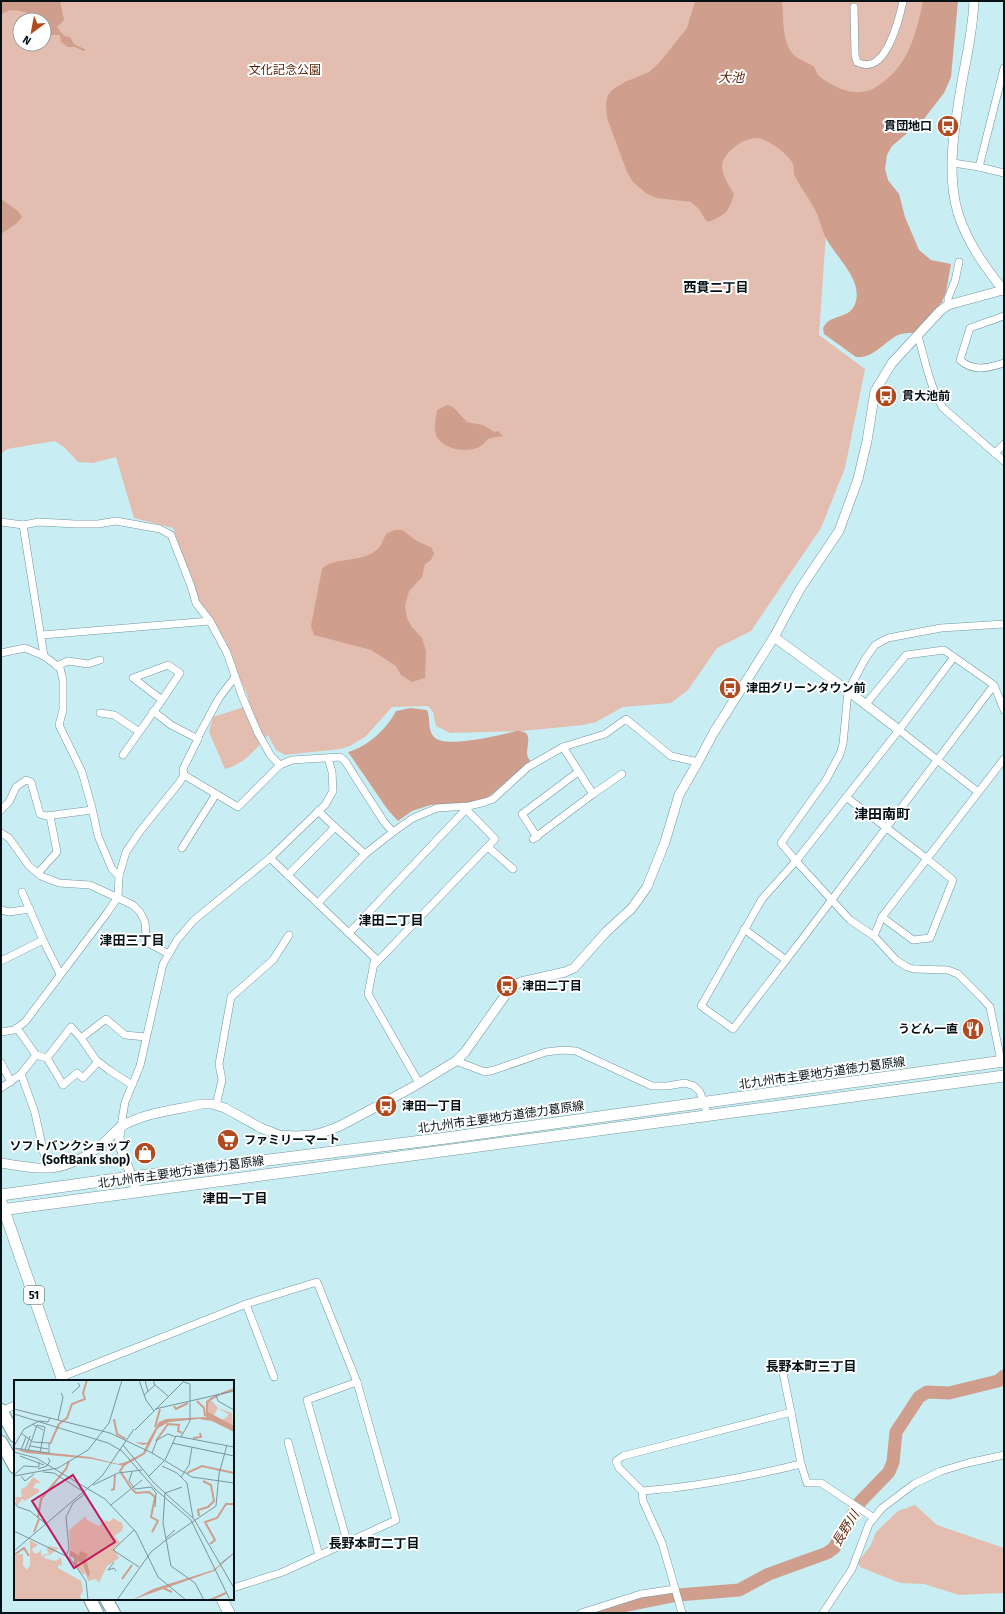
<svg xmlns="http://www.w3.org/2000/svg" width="1005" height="1614" font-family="'Fira Sans','Noto Sans JP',sans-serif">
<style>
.green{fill:#e3beb0;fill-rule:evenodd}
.water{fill:#cf9e8c}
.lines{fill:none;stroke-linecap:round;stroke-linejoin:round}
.stream{stroke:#cf9e8c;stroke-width:2}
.river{stroke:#cf9e8c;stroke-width:13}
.street-casing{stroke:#73979d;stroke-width:8}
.secondary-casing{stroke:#73979d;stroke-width:10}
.primary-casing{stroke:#73979d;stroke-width:12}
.highway-casing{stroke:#73979d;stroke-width:14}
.street{stroke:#fff;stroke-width:7}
.secondary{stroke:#fff;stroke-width:9}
.primary{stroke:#fff;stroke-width:11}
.highway{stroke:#fff;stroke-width:12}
.labels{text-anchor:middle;stroke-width:4;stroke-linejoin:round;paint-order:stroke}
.shield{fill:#fff;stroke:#50595b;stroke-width:1}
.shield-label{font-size:11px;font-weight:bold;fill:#051215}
.park-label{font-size:12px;fill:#541a00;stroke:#fff}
.poi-label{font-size:12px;font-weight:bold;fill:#051215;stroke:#fff;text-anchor:start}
.street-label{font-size:12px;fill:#051215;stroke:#fff}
.water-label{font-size:13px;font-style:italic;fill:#62270d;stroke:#fff}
.neighbourhood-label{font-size:13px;font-weight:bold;fill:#051215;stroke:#fff}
.quarter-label{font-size:14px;font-weight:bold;fill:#051215;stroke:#fff}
.inset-river{fill:none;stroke:#cf9e8c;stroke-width:2}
.inset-road{fill:none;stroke:#7a969b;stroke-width:1}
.view{fill:#c2185b;fill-opacity:0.15;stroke:#c2185b;stroke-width:2}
.inset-edge{fill:none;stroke:#051215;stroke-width:2}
</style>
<rect width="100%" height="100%" fill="#c8eef4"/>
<!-- green -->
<g class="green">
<path d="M1,1H938L908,71L833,131L819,335L865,369L845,468L821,528L751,631L717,648L688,690L671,703L623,707L596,722L583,725L522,731L450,733L436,726L433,712L428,706L392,707L366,736L350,746L340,749L285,755L276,750L268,735C256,749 243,765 225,769L209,732L213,717L250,705L247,694L229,657L227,643L199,602L173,528L134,518L116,457L93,463L78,462L65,448L55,441L7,449L1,454ZM20,20H44V44H20Z"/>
<path d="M915,1505L937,1525L1004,1548V1593L959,1595L924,1584L900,1583L860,1567L858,1562L871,1545L876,1532L898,1511Z"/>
</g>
<!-- water -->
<g class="water">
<path d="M1,1H60L64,20L57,27L64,36L70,37L74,44L73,47H68L61,42L60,35H51L49,29L44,26V20H42L38,15C25,14 12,5 1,15Z"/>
<path d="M695,1H782C784,19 781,43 795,56C801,61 808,62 814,67C816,69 816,72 818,75C822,79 829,83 833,85C848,94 866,95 879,85C909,65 916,34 923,1H958L951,77L944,93L924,119L892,146L887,155L885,169L888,180L899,194L905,217L919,250L931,260L951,264L946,292L942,302L914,333C909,333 903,333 898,335C884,342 873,359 856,357L824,334L823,328C831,312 851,321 856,301C862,277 832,254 824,234C821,228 820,220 817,214C811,200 800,188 794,174C793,170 795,166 792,162C788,156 781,150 775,146C769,142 762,138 755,138C743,139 723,152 722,166C722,175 729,186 734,194C729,211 726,215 708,222L705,219L699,209L691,202L657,198L647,194L633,182L627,172L607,118L606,103L608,95L612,90L625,82L649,72L659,63L687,28Z"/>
<path d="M1,199L18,211L22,217L16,224L1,234Z"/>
<path d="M447,405L453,407L467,422L483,425L494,432L498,431L503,436C498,437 492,437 488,439C485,442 483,445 479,447C467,453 445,450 437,437C433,430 436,418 437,410Z"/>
<path d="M395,530H402L417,541L432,548L434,554L431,560L425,564L422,577L409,591L405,606L407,618L411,626L422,638L426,651L425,678L412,682L401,675L396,666L371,650L314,635L311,626L322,569C334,556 361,564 378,549C382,545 383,538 387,533Z"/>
<path d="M410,708L427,710C431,719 427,729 434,737C445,749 500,735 516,731C534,730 527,743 527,754C527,757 530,760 531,763L526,765L486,799L474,802L430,805L412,811L398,821L388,810L348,752C367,747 387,729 396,711Z"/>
</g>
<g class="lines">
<!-- stream -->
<path class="stream" d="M73,45L84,50"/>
<!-- river -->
<path class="river" d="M600,1613L618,1607L678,1595L739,1590L769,1574L827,1553L834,1548L860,1502L889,1472L893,1462L896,1432L919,1397L927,1392L949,1393L998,1381L1004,1376"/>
<!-- street casing -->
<g class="street-casing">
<g id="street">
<path d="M854,7L855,55L857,62C885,78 899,20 903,1"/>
<path d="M953,163L979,167L1004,173"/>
<path d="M979,167L1004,68"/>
<path d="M948,305V298L955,281L959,262"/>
<path d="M1004,316L970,328L960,360C973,372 988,368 1004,363"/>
<path d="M918,336C925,360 930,388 943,408L1004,461"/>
<path d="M995,453L1004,444"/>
<path d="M1,522L23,525L39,522L75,524H98L116,521L160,529L171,535L191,586L196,603L210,621L227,653L242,696L258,733L271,756L280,765"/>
<path d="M23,525L44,656"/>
<path d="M42,635L210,621"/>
<path d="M1,653L25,648L44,656L60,668L63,680V710L59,725L82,772L92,808L98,836L112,869L119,876"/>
<path d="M57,666L68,661L88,664L100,660"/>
<path d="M994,685L809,930L733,1029L701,1006L762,899L796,861L899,730L954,657L994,685L1004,710"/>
<path d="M866,704L906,655L944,650L954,657"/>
<path d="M153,711L171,725L198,739L183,769L184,775"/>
<path d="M100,713L114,715L138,731"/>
<path d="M899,730L978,792"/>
<path d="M198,739L199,735L219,698L235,677"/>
<path d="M123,755L162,700L133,678L168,665L180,673L162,700"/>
<path d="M593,794L622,774"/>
<path d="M846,797L926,858L953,880L930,938L913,940L882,917"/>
<path d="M1,810L9,802L16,787L26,780L31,782L40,814L46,816L92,810"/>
<path d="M318,811L335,827"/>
<path d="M1,833L9,838L29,866L41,876L59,883L90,885L133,905L140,912L145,922L146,935L150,944L169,954"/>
<path d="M537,837L522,814L578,772"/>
<path d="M533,839L593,794L563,747"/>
<path d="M488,847L513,869"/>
<path d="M182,848L216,794"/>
<path d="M365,854L393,832"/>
<path d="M270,858L375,958L368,994L419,1083"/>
<path d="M38,873L57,852L50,816"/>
<path d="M288,875L335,827L365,854L318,903"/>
<path d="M22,892L43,940L60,974"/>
<path d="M1,910L9,912L30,909"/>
<path d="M744,929L786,960"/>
<path d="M349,933L468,807"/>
<path d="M874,936L882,917L1004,759"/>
<path d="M1,961L43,940"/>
<path d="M373,966L495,839L466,809"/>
<path d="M1,1032L14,1030L25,1022L107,913L118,897L119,876L126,852L141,830L179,783L184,775L238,807L280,765L292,760L340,757L345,761L384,822L393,832L413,818L437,808L469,806L485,802L493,799L528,767L563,747L605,734L626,719L671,756L698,762"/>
<path d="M81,1038L96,1060L109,1070L132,1085"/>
<path d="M36,1055L47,1058L71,1027L81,1038L106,1019L125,1035L146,1037"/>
<path d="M47,1058L63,1085L77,1073L83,1078L98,1062"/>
<path d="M456,1061L485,1072L494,1070L546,1052L563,1050L576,1051L652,1086H667L685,1083L694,1086L700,1092L708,1116"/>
<path d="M1001,1061L990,1007L982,998L958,974L948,970L914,969L907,967L896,960L874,936L850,920L796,861L781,843L826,780L840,754L843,744L848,691L865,659L875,645L888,638L941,628L1004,624"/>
<path d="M1,1063L11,1082"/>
<path d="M21,1074L35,1113L47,1168"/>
<path d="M1,1088L21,1074L36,1055L17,1028"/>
<path d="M216,1105L222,1080L219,1064L231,997L273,960L289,935"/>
<path d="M121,1126L125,1102L140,1066L163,964L177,940L194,920L270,858L325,805L333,791L332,772L328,758"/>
<path d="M246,1304L274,1377"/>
<path d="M62,1377L246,1304L317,1282L357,1382L396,1520L283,1572L233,1588"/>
<path d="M2,1411L15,1405"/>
<path d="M791,1412L801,1464L807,1483H821L874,1518"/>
<path d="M288,1442L319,1555"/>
<path d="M642,1491C697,1487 747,1477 801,1464"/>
<path d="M347,1541L307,1400L357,1382"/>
<path d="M581,1613L641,1594L675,1589"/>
<path d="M682,1613L662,1543L643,1501L642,1491L619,1468L616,1461L623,1456L791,1412L782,1368"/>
<path d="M823,1613L852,1569L869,1524L882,1508L914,1484L941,1471L968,1463L1004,1455"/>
</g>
</g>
<!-- secondary casing -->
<g class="secondary-casing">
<g id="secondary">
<path d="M974,1C973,27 968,51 963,76C956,118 945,171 958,213C967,242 985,267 1004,291"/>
<path d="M774,637L848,691L899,730"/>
<path d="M121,1126L119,1136L120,1146L137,1191"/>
<path d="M1,1163C44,1170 63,1174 100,1146C108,1140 114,1131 122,1126C146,1112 176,1110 202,1104H212L225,1108L261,1128L279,1135L296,1136L312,1135L324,1132L340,1126L413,1087L456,1061L465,1052L504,997L513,986L521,982L565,972L574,968L606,932L632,908L647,887L665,842L679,795L698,762L714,732L774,637L800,589L839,531L858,479L867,441L875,391L892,363L940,311L948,305L1003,290"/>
</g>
</g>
<!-- primary casing -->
<g class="primary-casing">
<g id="primary">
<path d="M1,1195L131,1177L446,1138L1004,1061"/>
<path d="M2,1204L63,1381"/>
<path d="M1,1210L1004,1076"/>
<path d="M222,1599L229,1613"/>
</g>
</g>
<!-- highway casing -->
<g class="highway-casing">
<g id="highway">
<path d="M1,1410L15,1436"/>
<path d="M1,1442L15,1467"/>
<path d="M90,1599L97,1613"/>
<path d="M106,1599L114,1613"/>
</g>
</g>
<!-- street -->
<use href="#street" class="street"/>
<!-- secondary -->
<use href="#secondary" class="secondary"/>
<!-- primary -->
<use href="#primary" class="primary"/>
<!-- highway -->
<use href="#highway" class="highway"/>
</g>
<!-- icons -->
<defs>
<g id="bus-disc" transform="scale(1.15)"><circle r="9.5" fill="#b04b1f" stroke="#fff"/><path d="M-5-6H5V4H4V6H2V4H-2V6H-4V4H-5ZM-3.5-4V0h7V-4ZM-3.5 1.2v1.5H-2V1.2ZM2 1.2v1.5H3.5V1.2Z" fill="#fff"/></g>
<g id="restaurant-disc" transform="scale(1.15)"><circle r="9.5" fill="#b04b1f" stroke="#fff"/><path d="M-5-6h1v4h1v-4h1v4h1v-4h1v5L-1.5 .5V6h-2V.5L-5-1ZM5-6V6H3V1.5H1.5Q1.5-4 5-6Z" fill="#fff"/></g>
<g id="supermarket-disc" transform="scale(1.15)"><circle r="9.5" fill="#b04b1f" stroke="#fff"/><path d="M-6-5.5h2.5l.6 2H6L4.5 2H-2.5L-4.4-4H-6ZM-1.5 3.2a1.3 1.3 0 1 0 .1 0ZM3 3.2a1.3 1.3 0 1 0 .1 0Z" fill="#fff"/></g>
<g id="shop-disc" transform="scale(1.15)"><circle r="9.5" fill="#b04b1f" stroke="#fff"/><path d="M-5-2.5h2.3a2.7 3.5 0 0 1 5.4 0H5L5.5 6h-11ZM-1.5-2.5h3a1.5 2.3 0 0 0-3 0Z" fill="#fff"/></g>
</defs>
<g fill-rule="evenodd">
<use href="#bus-disc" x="948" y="126"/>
<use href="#bus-disc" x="886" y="396"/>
<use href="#bus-disc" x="730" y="688"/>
<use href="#bus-disc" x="507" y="986"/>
<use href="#restaurant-disc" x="973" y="1029"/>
<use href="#bus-disc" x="386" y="1106"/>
<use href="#supermarket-disc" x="228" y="1140"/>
<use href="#shop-disc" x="145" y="1153"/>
</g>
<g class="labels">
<!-- shield labels -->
<rect class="shield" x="24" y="1286" width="20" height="18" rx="3"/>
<g class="shield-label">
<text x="34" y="1299">51</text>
</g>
<!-- park labels -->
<g class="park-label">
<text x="285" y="74">文化記念公園</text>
</g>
<!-- poi labels -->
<g class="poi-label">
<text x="932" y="130" text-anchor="end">貫団地口</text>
<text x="902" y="400">貫大池前</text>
<text x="746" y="692">津田グリーンタウン前</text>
<text x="522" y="990">津田二丁目</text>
<text x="958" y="1033" text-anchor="end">うどん一直</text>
<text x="402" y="1110">津田一丁目</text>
<text x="244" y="1144">ファミリーマート</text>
<text x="130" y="1150" text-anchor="end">ソフトバンクショップ<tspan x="130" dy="14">(SoftBank shop)</tspan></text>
</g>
<!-- street labels -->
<g class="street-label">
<text transform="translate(822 1073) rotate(-8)" y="4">北九州市主要地方道徳力葛原線</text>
<text transform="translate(501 1117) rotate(-8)" y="4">北九州市主要地方道徳力葛原線</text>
<text transform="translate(181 1172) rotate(-8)" y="4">北九州市主要地方道徳力葛原線</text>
</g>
<!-- water labels -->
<g class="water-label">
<text x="731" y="82">大池</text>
<text transform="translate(845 1528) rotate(-58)" y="5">長野川</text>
</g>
<!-- neighbourhood labels -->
<g class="neighbourhood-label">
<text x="716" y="292">西貫二丁目</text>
<text x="391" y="925">津田二丁目</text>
<text x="132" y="945">津田三丁目</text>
<text x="235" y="1203">津田一丁目</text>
<text x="811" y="1371">長野本町三丁目</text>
<text x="374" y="1548">長野本町二丁目</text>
</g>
<!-- quarter labels -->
<g class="quarter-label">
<text x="882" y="819">津田南町</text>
</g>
</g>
<!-- overview -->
<g transform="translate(14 1380)">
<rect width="220" height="220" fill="#c8eef4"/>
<path d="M197,20L204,28L218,33L219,46L194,32V24ZM204,28L214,34L213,37L208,40L200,35ZM19,97L27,103H22L19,108L25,109V112L11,121L8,119L3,126L1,117H8L7,109L12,107ZM72,136L73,140L85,146L92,140L95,142L99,138L108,143L109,146L108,151L100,156L106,162L100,168L105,178L93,186L85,203L82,199L74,201L72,193L69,195L62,187L63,178L56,169L55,150ZM16,160L24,165L18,169L19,172L23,174L27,170L28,177L30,174H35L33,169L35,166L45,168L36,175H31L30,178L42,181L47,177L48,186L44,185V188L67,201L69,210L66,217L68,220H0V175L9,174V185L13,190L16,185Z" fill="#e3beb0" fill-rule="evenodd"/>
<path d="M198,18L194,24V32L220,46V52L198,41L185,39L155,42L144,48L131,74L110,86L78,79L13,73L11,83L2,92L11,83L13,73L0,69L76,77L104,84L112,82L129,73L133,64L129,65L121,62L133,63L145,42L152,39L192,37V21ZM56,170L65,176L66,171L74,174L72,179L76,194L74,198L68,182L63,181V187L60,184V178L55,176ZM220,174L200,191L118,220L139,209L199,190Z" fill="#cf9e8c"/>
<path class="inset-river" d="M207,14L220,9M195,20L206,14M183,21L190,28L191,36M160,26L162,29L174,23M100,39L103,54L112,59M141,47L146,29M179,58L187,57L186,53M142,61L154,44L165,45L164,51L168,53M36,64L45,44L53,38L58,24L71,19L69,13L73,0M110,85L106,91L117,108M173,93L188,86L220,93M118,109L122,113L135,112L141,117L137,137L144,141L138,152M97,110L100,109L101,95M185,136L184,130L194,127L200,121L197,105L189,101M24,138L27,119L52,89L55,81M20,152L25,139M196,164L201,160L191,142L203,138L212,124H220M0,175L10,168L15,176M108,199L118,185M147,207L158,212M196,220L212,213"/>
<path class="inset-road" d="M125,0L132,20L140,31M131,0L134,12M140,0V4L154,16M58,13L66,6L64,3M130,15L141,5M202,15L204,21L220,30M0,29L96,53L138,73L178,97L220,103M141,29L220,11M0,34L94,63L108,71L141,109L177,140L216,220M44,40L49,17L47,13M18,44L29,50M121,50L171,0M167,57L176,41V4L170,2M158,63L220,76M109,65L140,103L180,139L220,208M0,66L10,49L25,41L34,42L36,38M16,66L34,69M0,68L35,73V63L19,62L7,53M7,70L12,57M11,70L16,56M14,71L23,45L31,47L26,72M0,72L22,78L91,119L122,152L144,197L172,220M138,73L143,60L154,54L162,57M6,76L30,85M148,86L163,93L173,103L179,138M24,89L33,86L36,81L34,78M29,92L40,93L70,112M118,92L115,101L121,109L137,107L142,113L141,127M0,95L10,86L25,87V82M0,96L44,88L74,70L95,43L108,0M7,96L11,101L20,94M135,96L151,80L162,56L220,67M167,97L175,85L178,67M79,105L104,93L128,90M151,113L168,107M151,113L149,143L157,186L181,203L190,220M0,122L4,127L16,131L32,144M97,125L128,100M120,150L99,170L125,187M0,151L56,178L72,201L74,220M152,158L161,150M152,160L202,126L205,94L213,65M0,171L88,96L120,49M52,176L55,169L52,137L59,123L72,113M100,182L94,190L100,188L102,191M206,184L220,173M103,220L137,172L152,160"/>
<path class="view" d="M59,95L101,162L60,188L18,121Z"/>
<rect width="220" height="220" class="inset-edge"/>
</g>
<!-- border -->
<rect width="1005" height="1614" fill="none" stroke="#051215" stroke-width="4"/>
<!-- north arrow -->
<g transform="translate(32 32) rotate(212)"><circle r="19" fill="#ffffff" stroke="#9ba0a1"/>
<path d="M0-3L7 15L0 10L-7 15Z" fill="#b04b1f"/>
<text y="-6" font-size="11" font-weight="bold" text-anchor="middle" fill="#051215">N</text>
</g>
</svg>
